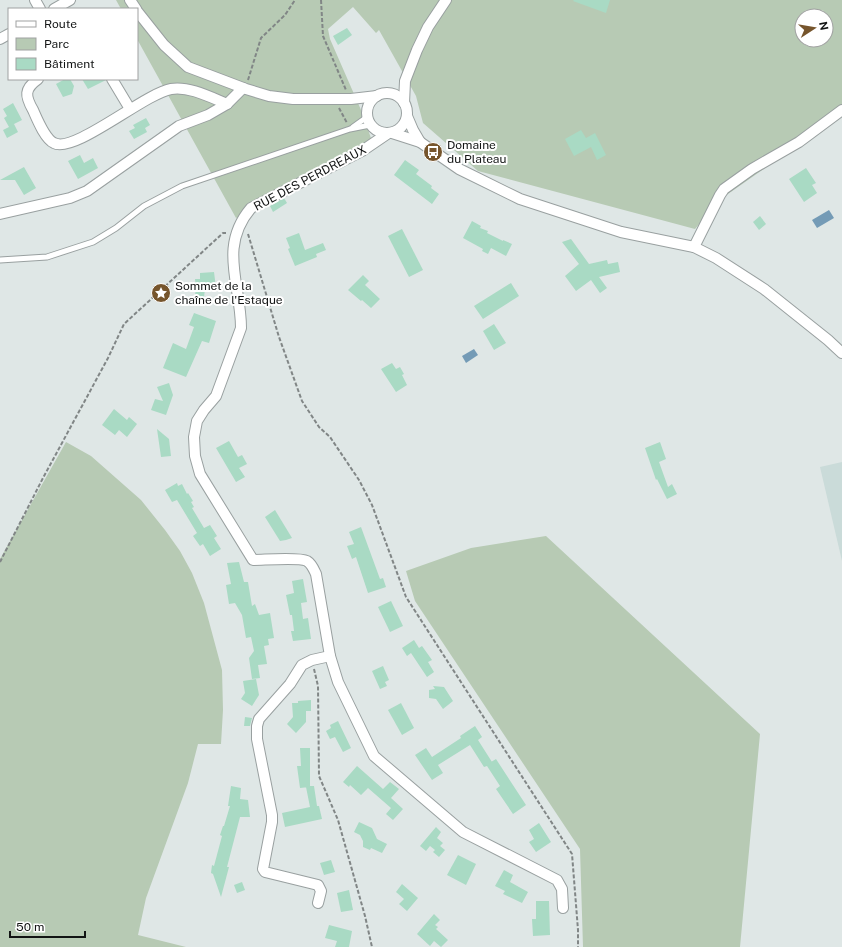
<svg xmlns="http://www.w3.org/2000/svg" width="842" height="947" font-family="'Public Sans',sans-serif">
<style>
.built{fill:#cadbd9}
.green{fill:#b7cab4;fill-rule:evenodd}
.water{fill:#749bb6}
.building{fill:#a9dac4}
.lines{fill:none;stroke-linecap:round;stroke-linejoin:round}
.lane-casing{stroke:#99a0a0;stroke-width:7}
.street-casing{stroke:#99a0a0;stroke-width:12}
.path{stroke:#818686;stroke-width:2;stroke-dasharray:4 2;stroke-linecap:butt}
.lane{stroke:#fff;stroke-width:5}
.street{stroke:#fff;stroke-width:10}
.labels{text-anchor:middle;stroke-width:4;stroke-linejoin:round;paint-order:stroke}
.poi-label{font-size:12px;fill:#121414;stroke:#fff;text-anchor:start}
.street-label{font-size:12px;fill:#121414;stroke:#fff}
</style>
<rect width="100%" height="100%" fill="#dfe7e6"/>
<!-- built -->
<path class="built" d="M842,462V561L820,467Z"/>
<!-- green -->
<g class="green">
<path d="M116,0H842V114L718,201L695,229L478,171L423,123L416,96L379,30L376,33L353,7L328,29L330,39L361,110L372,141L236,218L137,39V9H121ZM802,16H826V40H802Z"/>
<path d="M66,442L91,456L141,500L165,530L180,551L192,573L204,603L222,670L223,710L221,744H198L188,783L146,898L138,935L186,947H0V559Z"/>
<path d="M546,536L760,734L740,947H583L580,849L415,601L406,571L471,548Z"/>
</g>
<!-- water -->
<g class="water">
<path d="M829,210L834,218L817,228L812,220Z"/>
<path d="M474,349L478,355L466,363L462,356Z"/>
</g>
<!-- building -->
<g class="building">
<path d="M574,0H610L606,13L573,1Z"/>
<path d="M347,28L352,35L338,45L333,36Z"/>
<path d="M65,79H70L74,86L72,94L63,97L56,84Z"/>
<path d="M82,79H106V80L88,89Z"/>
<path d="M13,103L22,120L10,126L14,124L18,132L7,138L3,130L9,127L4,118L7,116L3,109Z"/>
<path d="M146,118L150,125L145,128L147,132L134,139L129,131L135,128L133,125Z"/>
<path d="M581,130L586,138L595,133L606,155L597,160L591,147L574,156L565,139Z"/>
<path d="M80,155L84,163L93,158L98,168L78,179L68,161Z"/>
<path d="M405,160L419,170L416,174L432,186L431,188L439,194L432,204L394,175Z"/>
<path d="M24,167L36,188L24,195L15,180H0Z"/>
<path d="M806,168L816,183L812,185L817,193L804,202L789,179Z"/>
<path d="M284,198L287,203L273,212L270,206Z"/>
<path d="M760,216L766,224L759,230L753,222Z"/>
<path d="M472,221L481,226L480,228L488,231L487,233L503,241V240L512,244L506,256L491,248L488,254L482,251L483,249L463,238Z"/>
<path d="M402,229L423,270L409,277L388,236Z"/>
<path d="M299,233L305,250L323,243L326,250L316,254L317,257L295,266L288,249L290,248L286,238Z"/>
<path d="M571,239L589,264L607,260L608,264L618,262L620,272L599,277L607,288L600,293L591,280L576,291L565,276L579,264L562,242Z"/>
<path d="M214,272L216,288L205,289L204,297H197L195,295L196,289L195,279H200V273Z"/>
<path d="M363,275L369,281L365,285L380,299L371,308L362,300L361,301L348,290Z"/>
<path d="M511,283L519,296L483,319L474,306Z"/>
<path d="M194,313L216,321L209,343L202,341L186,377L163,368L173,343L186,349L194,327L189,325Z"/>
<path d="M494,324L506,343L494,350L483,331Z"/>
<path d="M392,363L396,369L400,367L404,374L402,375L407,385L396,392L381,369Z"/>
<path d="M169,383L173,395L166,415L151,410L155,399L163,401L157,387Z"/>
<path d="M114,409L127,420L129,417L137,424L127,437L119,430L115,435L102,425Z"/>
<path d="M157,429L169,439L171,456L161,457Z"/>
<path d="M229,441L238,457L242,455L247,464L239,468L245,477L236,482L216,448Z"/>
<path d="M660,442L666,459L659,462L668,487L672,484L677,494L667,499L657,479L656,480L645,448Z"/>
<path d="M177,483L178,486L182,484L187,494L188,493L193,501L191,502L194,507L192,508L204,528L210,525L217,536L214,538L221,549L210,556L203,544L200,546L193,536L197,533L177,500L172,502L165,490Z"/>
<path d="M275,510L292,538L286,540L280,541L265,517Z"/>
<path d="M361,527L380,579L383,578L386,587L368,593L356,557L352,559L347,546L354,544L349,532Z"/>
<path d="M239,562L244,582H248L252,606L255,604L259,615L270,613L274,638L268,639L269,645L264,646L267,664L258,665L260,678L252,679L249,658L254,651L251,637L246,638L242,615L235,603L229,604L226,585L231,584L227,563Z"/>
<path d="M303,579L307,602L301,603L303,619L308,618L311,639L293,641L291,631H294L292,615H290L286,595L294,593L292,581Z"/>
<path d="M391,601L403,626L390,632L378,607Z"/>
<path d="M414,640L419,648L422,646L432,660L428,662L434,672L427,677L411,653L407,656L402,648Z"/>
<path d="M383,666L389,680L385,682L387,686L380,689L372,671Z"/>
<path d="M256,679L259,695L252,706L241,699L245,693L243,681Z"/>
<path d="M433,686L444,687L453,701L443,709L436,699L429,698V690L435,689Z"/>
<path d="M311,700V711H306V722L296,733L287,724L293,717L292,703H298V701Z"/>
<path d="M401,703L414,728L402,735L388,710Z"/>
<path d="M245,717L252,718L250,726H244Z"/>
<path d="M338,721L351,748L343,752L335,737L330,739L326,731L331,728L330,725Z"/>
<path d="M475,726L482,737L478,740L492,762H491L496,759L526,805L513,814L496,789L500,786L487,766L484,767L470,745L438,765L443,773L432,780L415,755L426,748L432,757L461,738L460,736Z"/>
<path d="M300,748H310V786H314L317,806H319L322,819L285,827L282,813L310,807L306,787H309L300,788L297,766H301Z"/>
<path d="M357,766L383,789L390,782L399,789L391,798L403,809L393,820L386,814L391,808L368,788L361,795L350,785L349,787L343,782Z"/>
<path d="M231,786L241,788L240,799L248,800L250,817H240L227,867H229L221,897L213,874L211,873L212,865L214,866L222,836L220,835L223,826H224L230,806H228Z"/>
<path d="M359,822L372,828L377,839L387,844L382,853L371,848L370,850L363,847V841L360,835L354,832Z"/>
<path d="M539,823L551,842L536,852L529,842L534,839L529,830Z"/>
<path d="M436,827L441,832L437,838L443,843L440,846L445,850L439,857L433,852L435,850L430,846L426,851L420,846Z"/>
<path d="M458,855L476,864L466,885L447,875Z"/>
<path d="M331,860L335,872L324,875L320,863Z"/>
<path d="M504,870L513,875L510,882L528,892L522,903L503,894L505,891L495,886Z"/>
<path d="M242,882L245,890L237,893L234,885Z"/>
<path d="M402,884L418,898L407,911L399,904L404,899L396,892Z"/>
<path d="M349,890L353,910L341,912L337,893Z"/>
<path d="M536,901H549L550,935L533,936L532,919H536Z"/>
<path d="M434,914L440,920L435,925L438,927L436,929L448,940L441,947L434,941L430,946L417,934Z"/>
<path d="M329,925L352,931L349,947H335L337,941L325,938Z"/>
</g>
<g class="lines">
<!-- lane casing -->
<g class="lane-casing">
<g id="lane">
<path d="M353,127L367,117"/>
<path d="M0,260L47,257L93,242L116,228L144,206L182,186L350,129L370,125"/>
</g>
</g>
<!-- street casing -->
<g class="street-casing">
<g id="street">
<path d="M35,0L40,9"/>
<path d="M130,0L136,9"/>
<path d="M54,9L70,0"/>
<path d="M137,11L164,45L188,67L246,89L269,96L293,99H351L377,96"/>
<path d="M0,39L9,34"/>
<path d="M38,79C24,89 25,96 33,110C37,119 45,139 54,143C74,154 144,94 171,89C189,86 210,97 227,104"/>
<path d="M112,79L130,109"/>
<circle cx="387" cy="113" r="20"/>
<path d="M404,103L405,81L417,50L428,27L446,0"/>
<path d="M407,116L413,130L420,142"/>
<path d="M392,133L420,142L459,169L520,199L621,232L694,247L716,258L764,289L828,340L842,353"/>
<path d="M387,134L362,151L251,208C218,247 241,284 241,328L216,396L204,410L197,421L194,437L195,456L200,474L253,560C264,560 299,557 307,561C312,564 314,570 316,574L330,656L338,682L374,756L463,832L557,880L562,889L563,908"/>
<path d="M0,214L70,198L87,191L179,126L208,115L227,104L243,88"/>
<path d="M694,247L720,195L724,189L752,169L799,142L842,110"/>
<path d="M318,903L321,891L318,885L265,872L263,869L272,822V815L257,739V726L259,719L290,684L302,665L312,660L330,656"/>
</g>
</g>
<!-- path -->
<g class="path">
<path d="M321,0L323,36L346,90"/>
<path d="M248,80L261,38L285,15L295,0"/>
<path d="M339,108L347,123"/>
<path d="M248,234L279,337L302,401L319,427L330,437L359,480L372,505L406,597L572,854L578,930V947"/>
<path d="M0,562L43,478L108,358L124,324L223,233H226"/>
<path d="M314,669L318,686L319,776L338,820L365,916L372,947"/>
</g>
<!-- lane -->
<use href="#lane" class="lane"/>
<!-- street -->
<use href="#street" class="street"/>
</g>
<!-- icons -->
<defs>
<g id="bus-disc" transform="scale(1)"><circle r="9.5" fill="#76552c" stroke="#fff"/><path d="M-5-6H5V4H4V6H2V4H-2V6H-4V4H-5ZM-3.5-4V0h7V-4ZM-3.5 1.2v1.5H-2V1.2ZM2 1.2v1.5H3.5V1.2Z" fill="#fff"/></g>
<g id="sight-disc" transform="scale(1)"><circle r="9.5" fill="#76552c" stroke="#fff"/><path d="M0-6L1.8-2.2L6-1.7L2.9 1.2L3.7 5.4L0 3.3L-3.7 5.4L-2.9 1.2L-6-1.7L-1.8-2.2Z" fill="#fff"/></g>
</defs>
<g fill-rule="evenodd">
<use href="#bus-disc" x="433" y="152"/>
<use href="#sight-disc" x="161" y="293"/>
</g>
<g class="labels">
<!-- poi labels -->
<g class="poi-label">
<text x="447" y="149">Domaine<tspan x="447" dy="14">du Plateau</tspan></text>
<text x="175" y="290">Sommet de la<tspan x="175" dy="14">chaîne de l'Estaque</tspan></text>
</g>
<!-- street labels -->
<g class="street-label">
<text transform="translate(310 178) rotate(-28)" y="4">RUE DES PERDREAUX</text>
</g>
</g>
<!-- legend -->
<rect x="8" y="8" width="130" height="72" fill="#ffffff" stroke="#a0a1a1"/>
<rect x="16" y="21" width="20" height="6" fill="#ffffff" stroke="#a0a1a1"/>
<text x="44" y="28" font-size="12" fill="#121414">Route</text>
<rect x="16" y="38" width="20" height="12" fill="#b7cab4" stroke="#a0a1a1"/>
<text x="44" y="48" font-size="12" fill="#121414">Parc</text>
<rect x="16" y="58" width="20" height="12" fill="#a9dac4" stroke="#a0a1a1"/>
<text x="44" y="68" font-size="12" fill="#121414">Bâtiment</text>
<!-- north arrow -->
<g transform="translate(814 28) rotate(78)"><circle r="19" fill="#ffffff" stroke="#a0a1a1"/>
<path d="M0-3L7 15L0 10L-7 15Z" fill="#76552c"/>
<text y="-6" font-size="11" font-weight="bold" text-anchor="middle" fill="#121414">N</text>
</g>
<!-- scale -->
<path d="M10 931v6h75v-6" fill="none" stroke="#121414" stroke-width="2"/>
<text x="16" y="931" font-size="12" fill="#121414" stroke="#ffffff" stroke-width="3" paint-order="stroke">50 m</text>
</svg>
